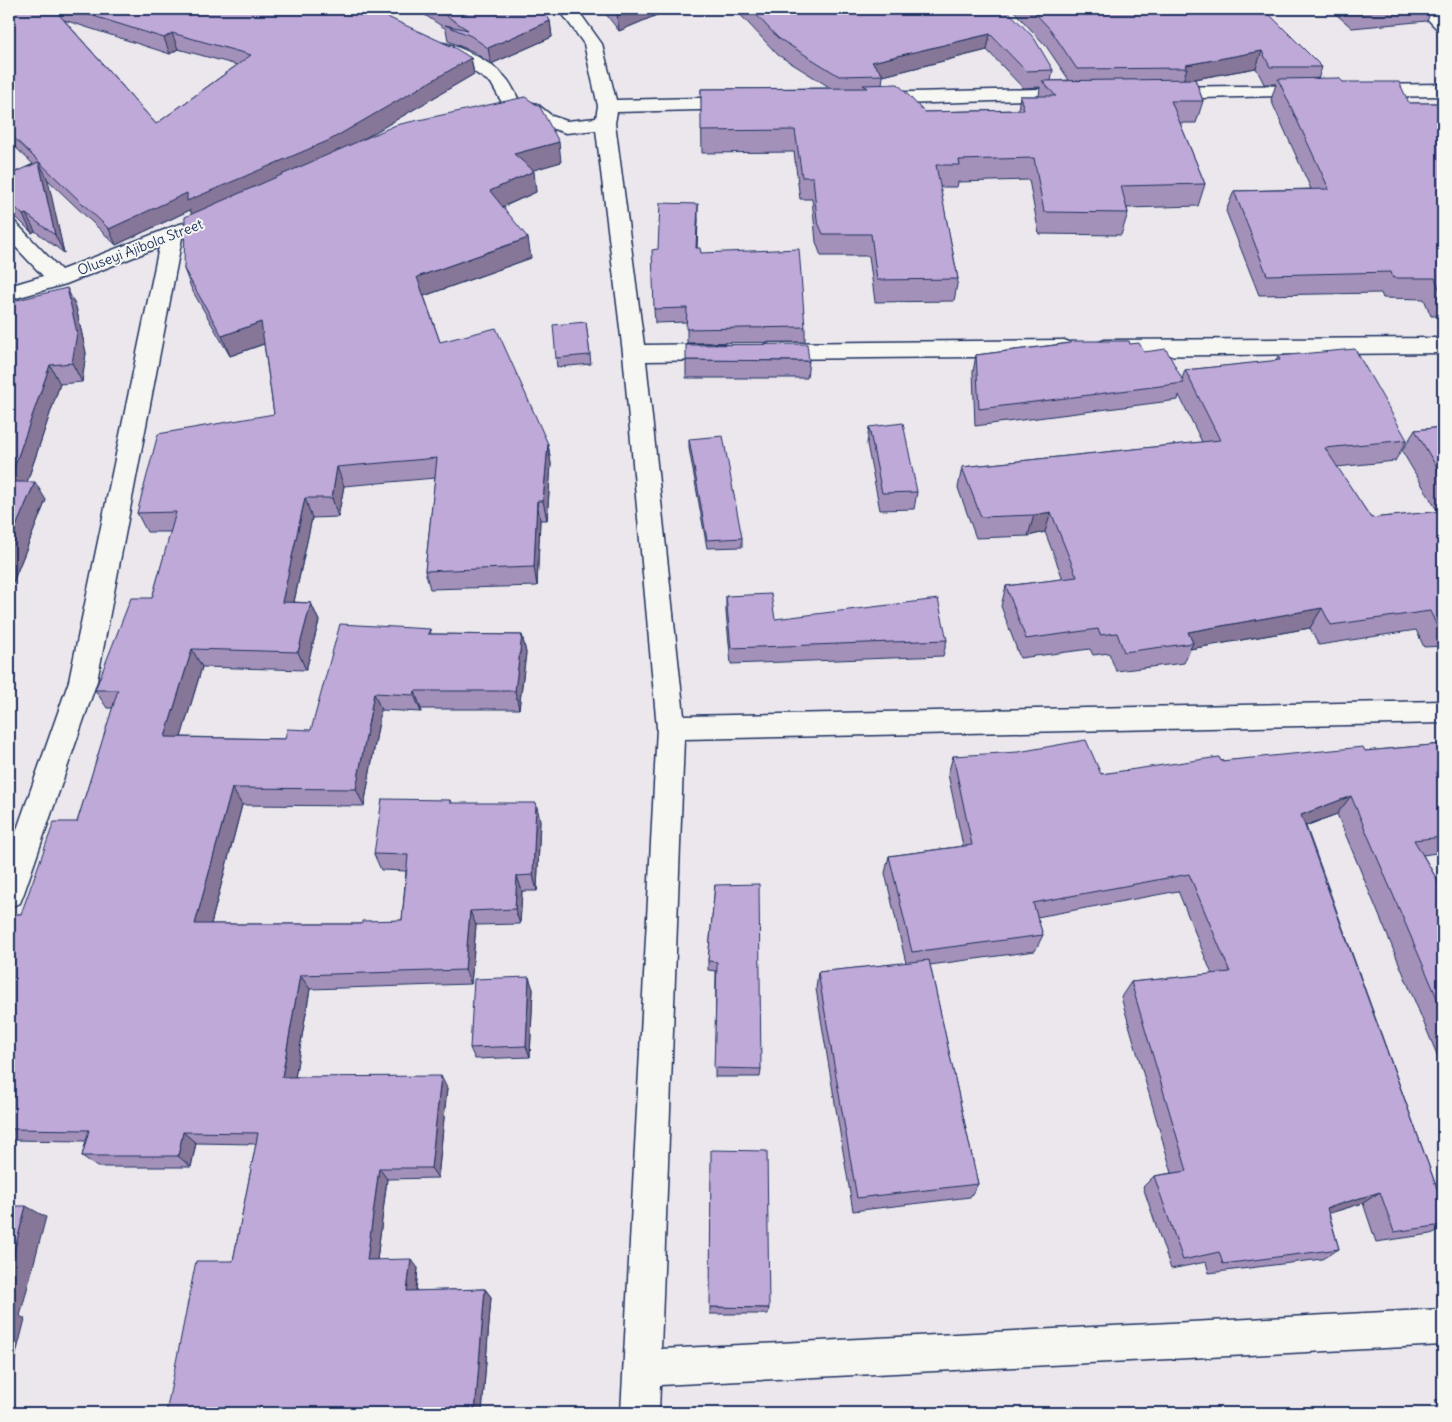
<svg xmlns="http://www.w3.org/2000/svg" width="1452" height="1422" font-family="Delius,sans-serif">
<style>
.lines{fill:none;stroke-linecap:round;stroke-linejoin:round}
.street-casing{stroke:#1b2f5e;stroke-width:3}
.street{fill:#f6f6f2;fill-rule:evenodd}
.wall{fill:#a491ba;stroke:#1b2f5e;fill-rule:evenodd}
.shaded-wall{fill:#867697;stroke:#1b2f5e}
.building{fill:#bfa9d8;stroke:#1b2f5e}
.labels{text-anchor:middle;stroke-width:4;stroke-linejoin:round;paint-order:stroke}
.far-street-label{font-size:14px;fill:#1b2f5e;stroke:#f6f6f2}
</style>
<rect width="100%" height="100%" fill="#ebe7ed"/>
<filter id="ink" filterUnits="userSpaceOnUse"><feTurbulence type="fractalNoise" baseFrequency=".02" numOctaves="2"/><feDisplacementMap in="SourceGraphic" scale="10" xChannelSelector="R" yChannelSelector="G"/><feConvolveMatrix kernelMatrix="1 2 1 2 8 2 1 2 1" color-interpolation-filters="sRGB"/></filter>
<g filter="url(#ink)">
<g class="lines">
<!-- street casing -->
<g class="street-casing">
<g id="street">
<path d="M559,9H577L602,44L616,100L739,97L746,99L749,103L746,107L739,109L617,112L615,123L644,345L722,344L730,347L733,352L730,357L722,360L646,361L684,716L1443,701V723L684,739L661,1349L1443,1309V1345L660,1385L659,1413H621L657,728L623,353L596,130L566,133L538,124L524,112L505,108L491,83L459,62L433,51L430,47L433,43C450,39 493,63 505,77C511,83 515,93 519,100L537,104L552,116L567,121L596,118L598,106L584,44Z"/>
<path d="M1418,9H1437L1443,15V30L1437,29Z"/>
<path d="M1443,84V96L1365,97L1358,95L1356,91L1358,87L1365,85Z"/>
<path d="M1312,85L1319,87L1321,91L1319,95L1162,99L1155,97L1153,93L1155,89L1162,87Z"/>
<path d="M1077,88L1084,90L1086,94L1084,98L872,105L865,103L863,99L865,95L872,93Z"/>
<path d="M9,221L16,223L61,270L177,225L184,223L191,225L194,230L191,235L182,238L97,681L24,893L20,903L9,907V852L69,681L159,247L66,284L9,300V286L43,276L9,240Z"/>
<path d="M1443,338V353L1105,356L1097,353L1094,348L1097,343L1105,340Z"/>
<path d="M1064,340L1072,343L1075,348L1072,353L1064,356L770,359L762,356L759,351L762,346L770,343Z"/>
</g>
</g>
<!-- street -->
<use href="#street" class="street"/>
</g>
<!-- wall -->
<g class="wall">
<path d="M9,9H370L471,58L474,74L358,142L561,162L532,170L536,192L503,207L531,258L424,296L440,342L548,444L551,464L547,520H540L537,586L430,589L425,571L435,478L344,486L338,517L312,518L294,602L311,603L319,621L306,670L202,667L181,737L285,739L311,730L430,629L431,634L522,635L526,653L519,709H421V712L381,710L364,806L242,805L211,924H362L402,920L406,871L381,870L374,854L450,800L451,803L540,820L537,891H522L520,924L476,925L471,984L310,989L295,1077L447,1088L438,1178L387,1179L377,1260L418,1268L416,1291L485,1289L491,1297L482,1413H166L233,1261L256,1144L196,1143L191,1167H98L82,1156L86,1141L9,1140V914H21L77,822L113,708H107L95,690L152,598L171,532H147L137,513L274,414L264,344L230,356L192,290L184,269L192,214L190,210L116,245L47,179L64,253L35,231L32,233L9,210V175L33,164L13,145L9,140ZM64,20L170,54L178,49L237,65L156,124Z"/>
<path d="M416,9H543L550,21L552,37L491,64L474,52L448,41L446,29Z"/>
<path d="M602,9H671L619,31Z"/>
<path d="M735,9H1006L1053,70L1051,81L1069,80L1046,46L1012,9H1264L1322,67L1318,79L1343,82L1409,103H1443V316H1431L1424,299L1383,298L1381,293L1259,295L1226,211L1234,191L1311,189L1271,100L1276,84H1264L1256,68L1195,79L1203,101L1196,123H1180L1205,184L1198,206L1127,208L1128,213L1121,235L1039,234L1029,180L958,182L957,187H940L958,279L954,301L875,302L869,256H821L816,242L812,199H800L794,152L702,153L701,89L831,88L778,55ZM987,50L1023,88L1040,87L1039,96H1020L1018,110L924,112L882,85L883,76Z"/>
<path d="M1330,9H1432L1427,21L1352,28Z"/>
<path d="M698,218L697,248L701,253L805,327V342L687,343V322L655,323L654,309L658,249Z"/>
<path d="M9,302L76,307L86,353L82,382L60,384L27,482L46,500L9,592Z"/>
<path d="M586,322L591,364L557,367L556,358Z"/>
<path d="M1071,341L1130,344L1144,352L1182,379L1185,370L1276,361L1278,356L1407,440L1395,461L1337,467L1371,518L1438,512L1402,451L1415,430L1443,427V646L1424,647L1416,630L1319,645L1310,628L1190,649L1184,663L1116,671L1109,653L1093,655L1090,649L1020,658L1001,606L1006,586L1063,579L1045,532L1028,536L976,538L958,488L962,467L1202,442L1179,395L1178,400L975,426L973,372L976,355L1070,343Z"/>
<path d="M686,360L809,361L807,378H686Z"/>
<path d="M869,427L917,492L914,509L880,510L867,444Z"/>
<path d="M689,439L742,538V547L707,548L689,448Z"/>
<path d="M726,596L775,619L947,640L943,656L731,664L726,612Z"/>
<path d="M1443,744V852L1423,855L1443,890V1069L1337,814L1306,826L1443,1205V1228L1431,1234L1376,1242L1363,1203L1329,1213L1339,1249L1322,1259L1209,1273L1206,1262L1171,1269L1143,1187L1154,1176L1172,1173L1121,997L1131,982L1212,974L1178,891L1037,917L1043,935L1035,951L930,965L978,1184L970,1197L853,1211L816,989L818,972L906,963L885,873L889,856L963,846L948,774L953,756L1101,774L1221,761L1365,751Z"/>
<path d="M715,885L761,1069L760,1077H715L716,971L708,970V961Z"/>
<path d="M533,989L530,1057L475,1059L470,1048Z"/>
<path d="M710,1307L769,1308L768,1314H710Z"/>
<path d="M1443,1398V1413H1440L1435,1400Z"/>
</g>
<!-- shaded-wall -->
<g class="shaded-wall">
<path d="M630,9H671L619,31L617,14Z"/>
<path d="M550,21L552,37L491,64L488,48Z"/>
<path d="M172,33L178,49L170,54L164,38Z"/>
<path d="M990,34L987,50L883,76V75L872,62Z"/>
<path d="M1262,51L1256,68L1183,81L1187,68L1186,65Z"/>
<path d="M471,58L474,74L335,156L193,217L190,210L116,245L109,229Z"/>
<path d="M559,142L561,162L517,175L514,154Z"/>
<path d="M39,162L48,180L64,253L55,235Z"/>
<path d="M534,171L536,192L493,211L490,191Z"/>
<path d="M698,204V218L696,262V248Z"/>
<path d="M26,214L35,231L32,233L23,215Z"/>
<path d="M528,238L531,258L421,297L417,277Z"/>
<path d="M67,288L76,307L86,353L82,382L72,363Z"/>
<path d="M261,322L269,342L230,356L222,336Z"/>
<path d="M50,365L60,384L21,500L9,482Z"/>
<path d="M548,444L551,464L547,520L543,501Z"/>
<path d="M337,467L344,486L338,517L332,498Z"/>
<path d="M35,482L46,500L9,592V543Z"/>
<path d="M305,498L312,518L290,620L282,602Z"/>
<path d="M537,501L540,520L537,586L534,567Z"/>
<path d="M1051,512L1045,532L1028,536L1034,515Z"/>
<path d="M311,603L319,621L306,670L298,652Z"/>
<path d="M1322,608L1310,628L1190,649L1193,643L1188,632Z"/>
<path d="M522,635L526,653L519,709L515,691Z"/>
<path d="M192,649L202,667L176,754L165,737Z"/>
<path d="M415,691L421,709V712L414,695Z"/>
<path d="M374,693L381,710L364,806L356,789Z"/>
<path d="M232,788L242,805L207,939L195,924Z"/>
<path d="M1351,796L1337,814L1288,832L1301,815Z"/>
<path d="M536,803L540,820L537,891L533,875Z"/>
<path d="M517,876L522,891L520,924L515,909Z"/>
<path d="M470,911L476,925L471,984L465,970Z"/>
<path d="M300,975L310,989L293,1090L282,1077Z"/>
<path d="M529,977L533,989L530,1057L526,1046Z"/>
<path d="M441,1076L447,1088L438,1178L431,1168Z"/>
<path d="M183,1132L196,1143L191,1167L178,1156Z"/>
<path d="M379,1168L387,1179L376,1268L367,1260Z"/>
<path d="M1380,1192L1363,1203L1311,1219L1327,1208Z"/>
<path d="M26,1206L46,1217L20,1316L25,1319L9,1382V1270Z"/>
<path d="M411,1259L418,1268L415,1299L407,1291Z"/>
<path d="M485,1289L491,1297L482,1413H475Z"/>
</g>
<!-- building -->
<g class="building">
<path d="M9,9H54L156,124L251,55L172,33L164,38L71,9H370L455,48L471,58L330,140L187,201V193L109,229L9,133Z"/>
<path d="M436,9H543L550,21L488,48L471,36L445,25L468,30Z"/>
<path d="M613,9H630L617,14Z"/>
<path d="M751,9H1006L1034,38L1053,70L1026,71L990,34L872,62L883,75L839,76L778,38Z"/>
<path d="M1031,9H1264L1322,67H1270L1262,51L1186,65L1187,68L1077,69L1050,29Z"/>
<path d="M1339,78L1343,82H1399L1409,103H1443V295H1442L1435,278H1393L1391,272L1267,275L1234,191L1329,189L1278,79Z"/>
<path d="M1195,79L1203,101H1171L1205,184L1121,186L1128,213L1044,212L1034,158L959,160L960,165H936L958,279L877,280L871,234H823L817,220L813,177H802L795,130L701,131V89L868,88L863,85L898,84L924,112L1024,110L1020,96H1056L1042,81Z"/>
<path d="M525,97L540,107L559,142L514,154L534,171L490,191L528,238L417,277L440,342L496,328L548,444L543,501H537L534,567L425,571L437,458L337,467L332,498H305L282,602L311,603L298,652L192,649L165,737L285,739L287,729L311,730L340,624L430,629L428,634L522,635L515,691H415L414,695L374,693L356,789L232,788L195,924H362V921L402,920L408,855L374,854L382,799L450,800V803H536L533,875L517,876L515,909L470,911L465,970L300,975L282,1077L441,1076L431,1168H379L367,1260L411,1259L407,1291L485,1289L475,1413H166L196,1261H233L258,1133L183,1132L178,1156H82L89,1130L9,1129V914H21L54,822H77L118,690H95L131,598H152L176,512L137,513L158,434L274,414L261,322L222,336L184,269L185,217L396,125Z"/>
<path d="M39,162L55,235L26,214L23,215L9,201V175Z"/>
<path d="M660,203L698,204L696,248H700L701,253L799,249L805,327L686,329L687,308L654,309L652,250L658,249Z"/>
<path d="M67,288L77,333L72,363L50,365L9,482H35L9,543V302Z"/>
<path d="M586,322L590,355L556,358L553,325Z"/>
<path d="M1071,341H1129L1130,344L1139,343L1144,352L1166,349L1184,383L979,409L976,355L1071,343Z"/>
<path d="M807,344L809,361L686,360V345Z"/>
<path d="M1355,349L1407,440L1325,448L1371,518L1443,511V627L1438,628L1430,611L1331,625L1322,608L1188,632L1193,643L1124,652L1117,633L1100,635L1098,629L1026,639L1006,586L1077,577L1051,512L1034,515L981,517L962,467L1220,440L1185,370L1280,360L1278,356Z"/>
<path d="M903,423L917,492L882,493L869,427Z"/>
<path d="M1443,427V478L1415,430Z"/>
<path d="M723,436L742,538L707,540L689,439Z"/>
<path d="M771,594L775,619L938,599L947,640L731,648L726,596Z"/>
<path d="M1086,740L1101,774L1219,757L1221,761L1363,747L1365,751L1443,744V837L1414,840L1443,890V1012L1351,796L1301,815L1443,1205V1225L1394,1232L1380,1192L1327,1208L1339,1249L1223,1264L1219,1252L1183,1260L1154,1176L1187,1171L1131,982L1230,972L1189,874L1033,903L1043,935L912,952L889,856L972,845L953,756L1018,752Z"/>
<path d="M759,884L761,1069L714,1068L717,962L708,961L715,885Z"/>
<path d="M929,960L978,1184L857,1198L818,972Z"/>
<path d="M529,977L526,1046L470,1048L474,979Z"/>
<path d="M711,1150L767,1151L769,1308L710,1307Z"/>
<path d="M9,1206H26L9,1270Z"/>
<path d="M1387,1411L1388,1413H1319Z"/>
</g>
</g>
<g class="labels">
<!-- far-street labels -->
<g class="far-street-label">
<text transform="translate(140 247) rotate(-21)" y="5">Oluseyi Ajibola Street</text>
</g>
</g>
<!-- margin -->
<rect width="1452" height="1422" fill="none" stroke="#f6f6f2" stroke-width="30"/>
<rect x="15" y="15" width="1422" height="1392" fill="none" stroke="#1b2f5e" stroke-width="2" filter="url(#ink)"/>
</svg>
